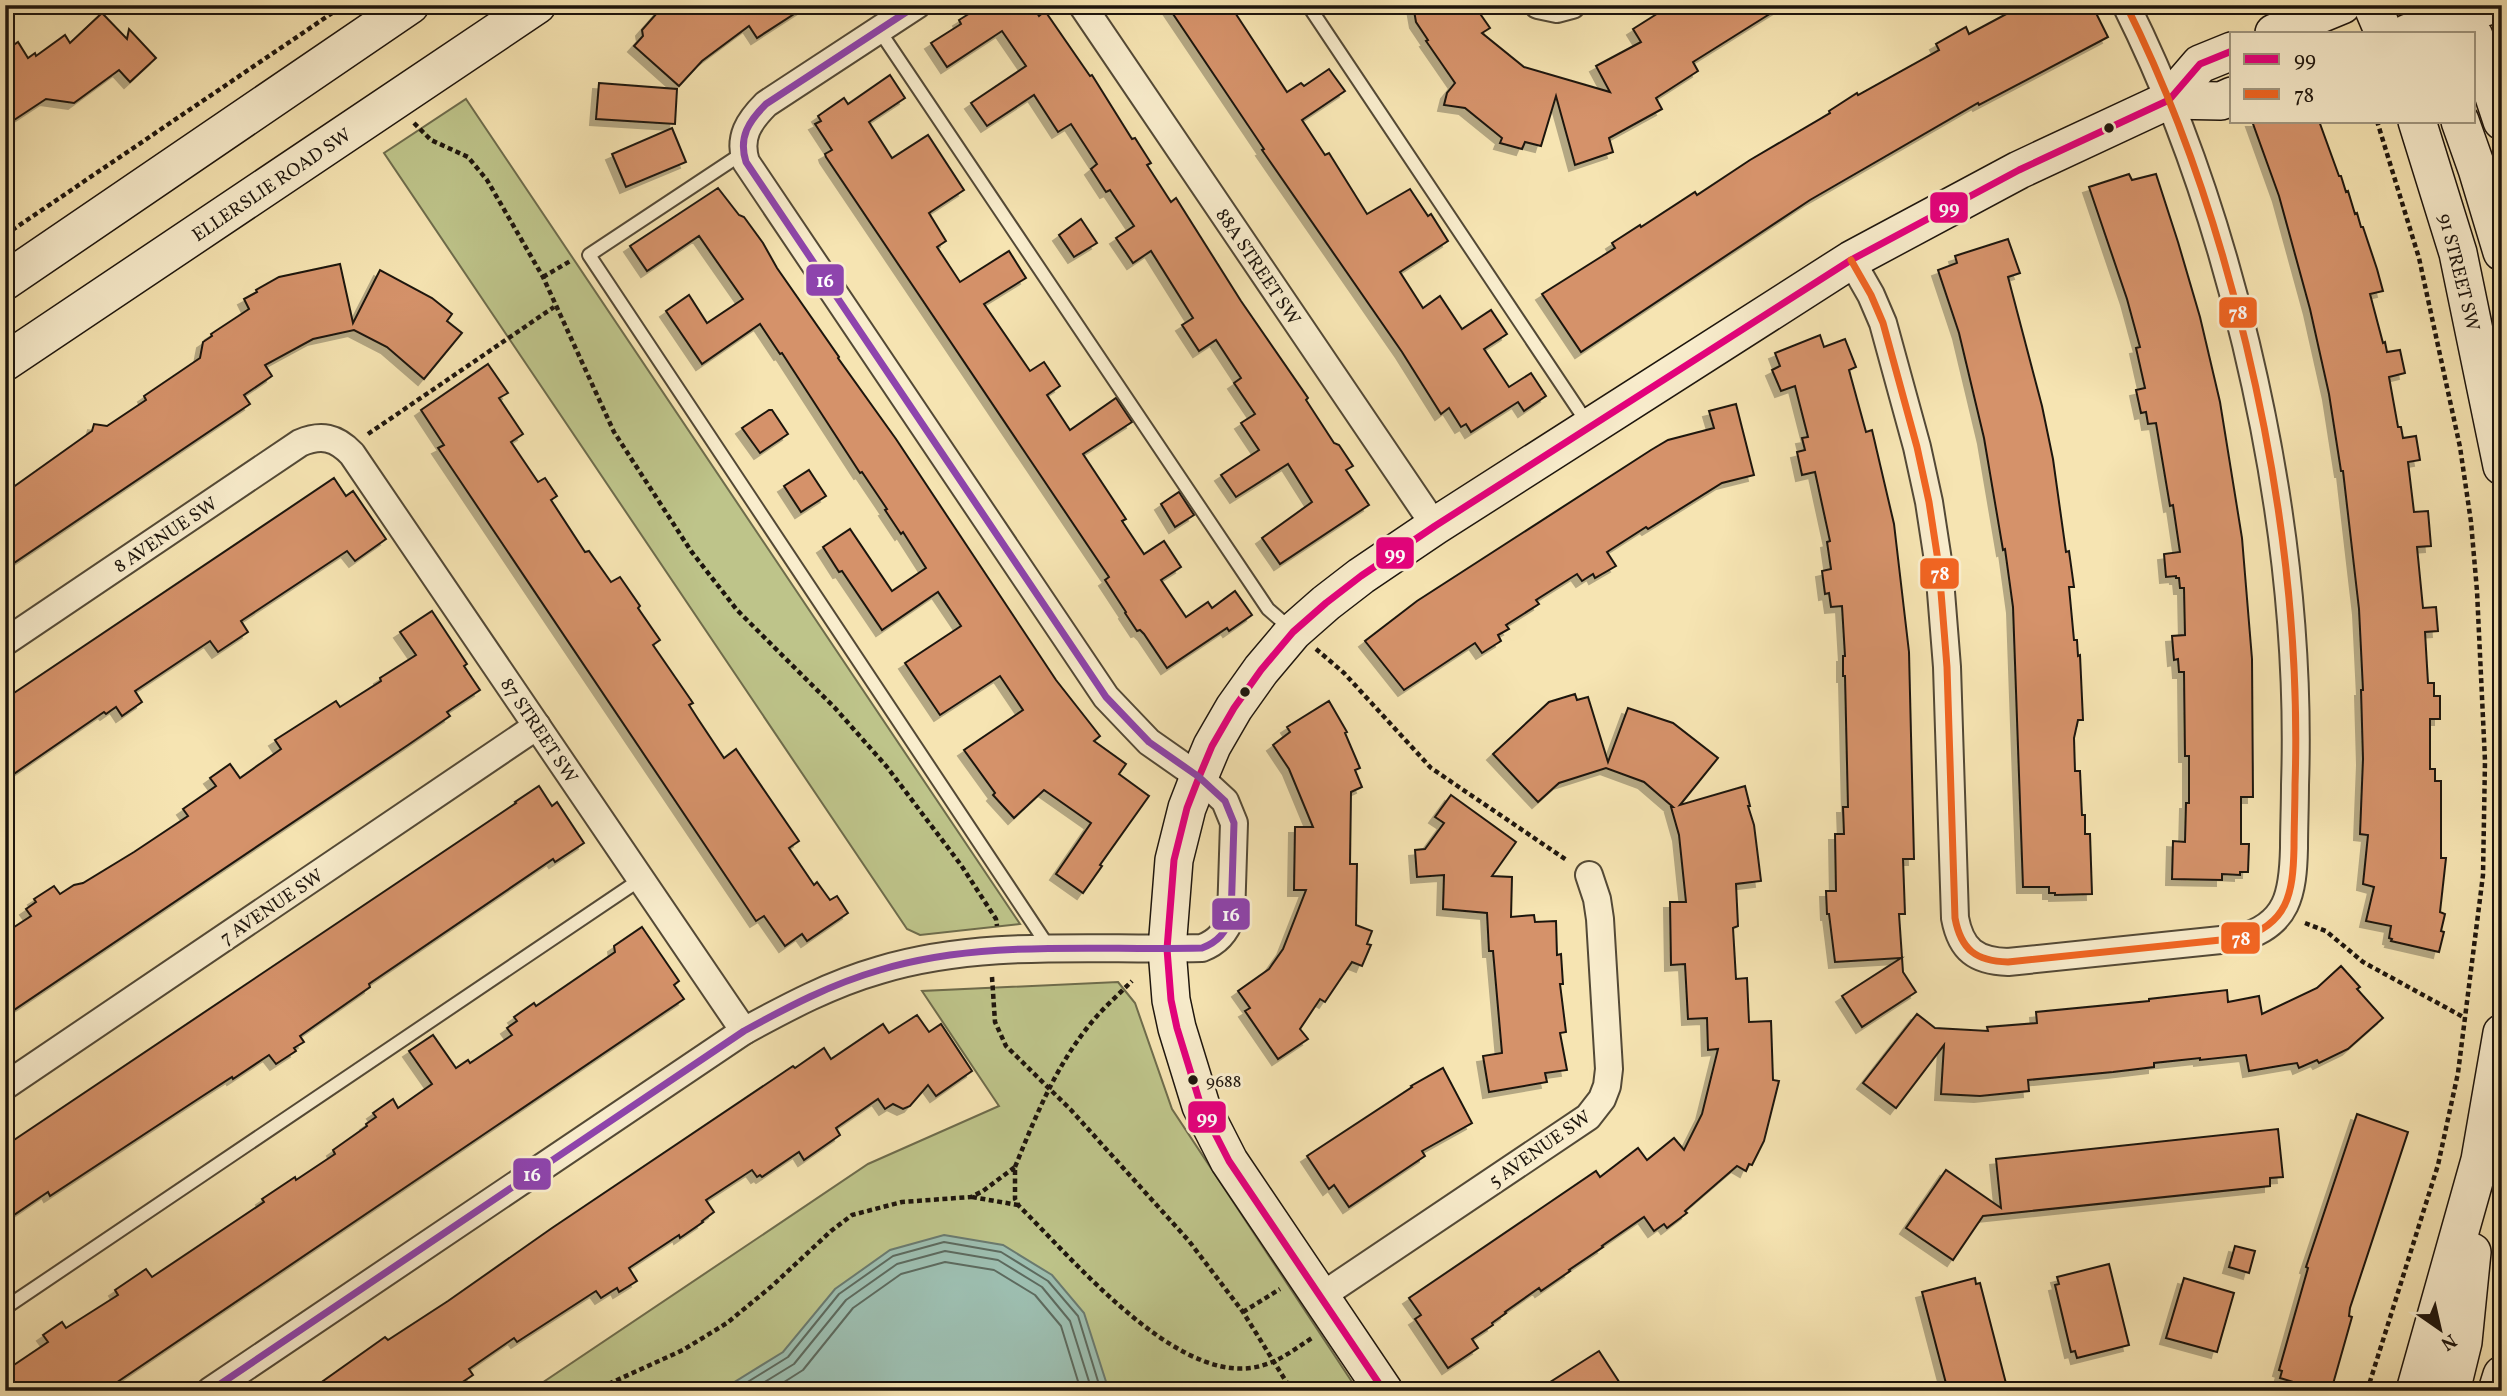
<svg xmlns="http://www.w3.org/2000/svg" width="2507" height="1396" font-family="Vollkorn,serif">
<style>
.green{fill:#bec48a;stroke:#6e6c4c;stroke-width:2}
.water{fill:#9dbeb0;stroke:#6a7a6f;stroke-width:2}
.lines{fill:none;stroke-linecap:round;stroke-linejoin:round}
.shore{stroke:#5d6a5e;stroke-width:2}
.building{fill:#d5926a;stroke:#1d150d;stroke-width:2;filter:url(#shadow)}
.lane-casing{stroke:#534936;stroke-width:16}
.street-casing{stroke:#534936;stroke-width:30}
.secondary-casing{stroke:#1d150d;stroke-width:40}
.path{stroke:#1d150d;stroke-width:4.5;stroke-dasharray:5 3.5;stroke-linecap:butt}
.lane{stroke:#f9edcd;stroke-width:12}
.street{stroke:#f9edcd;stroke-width:26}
.secondary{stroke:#f9edcd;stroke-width:37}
.bus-1-casing{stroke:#f9edcd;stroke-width:12}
.bus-2-casing{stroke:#f9edcd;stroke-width:12}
.bus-3-casing{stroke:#f9edcd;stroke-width:12}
.bus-1{stroke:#e5007d;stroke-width:7}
.bus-2{stroke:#f26522;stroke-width:7}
.bus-3{stroke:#8e44ad;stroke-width:7}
.bus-dot{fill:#1d150d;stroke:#f9edcd;stroke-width:2.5}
.labels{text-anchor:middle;stroke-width:6;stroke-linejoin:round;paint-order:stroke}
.bus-label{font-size:17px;fill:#1d150d;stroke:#f9edcd;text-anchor:start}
.street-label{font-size:19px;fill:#1d150d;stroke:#f9edcd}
.line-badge{stroke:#f9edcd;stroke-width:2.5}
.badge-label{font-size:19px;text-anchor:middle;font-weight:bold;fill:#fff}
</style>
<defs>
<filter id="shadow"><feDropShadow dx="-6" dy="6" stdDeviation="0" flood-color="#0004"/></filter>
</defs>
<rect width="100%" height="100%" fill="#f6e4b2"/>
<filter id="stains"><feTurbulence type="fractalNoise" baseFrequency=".00286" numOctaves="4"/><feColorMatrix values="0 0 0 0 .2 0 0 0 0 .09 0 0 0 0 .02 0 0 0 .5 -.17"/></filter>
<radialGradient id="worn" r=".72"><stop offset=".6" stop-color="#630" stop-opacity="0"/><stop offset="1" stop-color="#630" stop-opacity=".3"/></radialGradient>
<!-- green -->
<g class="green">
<path d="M466,99L1020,924L920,935L907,929L384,153Z"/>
<path d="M1118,982L1135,1003L1172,1109L1358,1391H530L868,1164L999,1106L922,991Z"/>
</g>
<!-- water -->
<path class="water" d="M944,1235L1003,1245L1052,1275L1084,1313L1109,1391H720L783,1352L835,1289L890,1250Z"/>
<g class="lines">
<!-- shore -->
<g class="shore">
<path d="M733,1391L788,1357L839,1294L893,1256L944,1242L1001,1252L1048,1281L1078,1316L1101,1391"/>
<path d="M750,1391L794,1364L846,1300L897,1264L945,1251L998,1260L1042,1287L1070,1321L1092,1391"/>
<path d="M770,1391L803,1370L853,1308L901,1274L945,1262L994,1270L1035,1295L1061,1326L1081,1391"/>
</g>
</g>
<!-- building -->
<g class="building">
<path d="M664,5H808L757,38L749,26L702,61L679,86L634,46L643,36L642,30Z"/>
<path d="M983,5H1032L1039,16L1045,11L1090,76L1092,75L1132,139L1135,138L1151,163L1147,165L1171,202L1176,198L1241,301L1308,398L1306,400L1334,443L1339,445L1353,466L1346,470L1369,505L1280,564L1262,538L1312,502L1288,464L1236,497L1221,475L1259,450L1241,423L1255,414L1234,383L1241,378L1216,340L1199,351L1182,325L1193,318L1151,251L1133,263L1116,238L1134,226L1110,190L1106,192L1091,169L1097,164L1071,124L1058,132L1034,95L987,126L971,103L1026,66L1002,31L947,67L931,43L961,24L959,20Z"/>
<path d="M1167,5H1230L1287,92L1301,83L1304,86L1329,69L1345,91L1302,120L1325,155L1329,153L1367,214L1410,189L1428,216L1431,214L1448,241L1400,272L1423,308L1440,296L1462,329L1491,310L1507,334L1484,349L1509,387L1531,373L1546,396L1524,411L1518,402L1471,432L1466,424L1461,427L1449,408L1441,414L1402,352L1262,150L1264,149Z"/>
<path d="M1413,5H1474L1490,28L1482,33L1524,67L1610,92L1596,66L1641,42L1633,29L1671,5H1705L1710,12L1720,5H1784L1693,62L1698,71L1656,98L1662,109L1609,138L1613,152L1575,165L1556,96L1541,146L1525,142L1522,149L1500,143L1502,138L1465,108L1444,105L1447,93L1455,83L1426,41L1428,40L1416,22Z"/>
<path d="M2023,5H2092L2108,37L1979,105L1978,103L1810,200L1581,352L1542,294L1615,248L1612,243L1640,225L1641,227L1695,192L1697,195L1750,160L1830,113L1829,111L1857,93L1858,95L1939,50L1936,44L1966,27L1969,34Z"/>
<path d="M102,13L127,39L129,29L156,58L130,82L119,70L74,103L46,99L5,126V51L18,42L28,58L35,53L36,56L65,35L70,43Z"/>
<path d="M890,75L905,98L869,122L892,158L928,135L964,190L929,213L946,241L937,247L960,282L1009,251L1026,278L984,304L1030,371L1044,362L1060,386L1047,395L1070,430L1116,398L1132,422L1083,454L1126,519L1122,521L1144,554L1164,541L1181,567L1161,580L1186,617L1208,602L1212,608L1235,591L1252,615L1229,631L1227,628L1167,668L1144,634L1140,630L1137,631L1125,613L1126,612L1105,580L1109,577L826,157L825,154L832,150L815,124L821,121L818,116L844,98L848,104Z"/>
<path d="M599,83L677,89L675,124L596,119Z"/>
<path d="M2252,121H2319L2339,176H2341L2346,192L2348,191L2355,214L2357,213L2361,227H2363L2377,269L2383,291L2370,294L2383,343L2385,342L2387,352L2400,350L2405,373L2389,377L2398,427H2401L2403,438L2416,436L2420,460L2408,462L2414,512L2428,511L2431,546L2417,547L2423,608L2436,607L2438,631L2425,632L2428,683H2434V696H2440V719H2430V769H2435V781H2441V858H2446L2440,912L2445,914L2441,931L2444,932L2439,952L2391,941L2392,939L2389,938L2391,926L2366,921L2374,887L2363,884L2368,835L2360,834L2363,759L2361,690H2363L2359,609L2343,471H2341L2329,394L2310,309L2279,196Z"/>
<path d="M672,128L686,162L626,187L612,154Z"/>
<path d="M2129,174L2132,180L2156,174L2178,242L2200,317L2220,402L2242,538L2252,659L2253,797H2241V844H2249L2248,872H2240V875L2222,874V880L2172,879L2173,841L2185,842L2186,803H2189V756H2185L2184,672H2179L2178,659L2174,660L2172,636L2185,635L2184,588H2180L2179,578H2176V576L2166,577L2164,554L2180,552L2173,505L2170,506L2156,423L2148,424L2146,412L2141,413L2136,390L2145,388L2136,348L2140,347L2127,299L2089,187Z"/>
<path d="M718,188L739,215L744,217L763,243L777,268L839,357L838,358L896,439L1056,680L1100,736L1094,741L1126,764L1119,774L1149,796L1100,865L1102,866L1083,893L1056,874L1091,823L1044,790L1014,818L993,795L995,793L964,750L1023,710L1000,676L940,715L905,663L961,626L938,592L882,630L842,571L839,572L823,547L850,529L892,591L926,568L903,532L901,534L885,510L887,509L862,472L860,473L782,353L780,354L760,324L702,364L666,311L689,295L707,323L743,299L699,236L647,271L630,246Z"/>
<path d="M1081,219L1097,243L1074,257L1059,235Z"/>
<path d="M2008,239L2020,273L2008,277L2042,406L2053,459L2066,552L2069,551L2074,587H2069L2074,640H2077L2078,656L2080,655L2083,720H2078L2074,738L2075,771H2080L2082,815H2085V834H2090L2092,894L2055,895V893H2049V887H2023L2013,607L2005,549L2003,550L1984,438L1959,333L1938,270L1957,263L1955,256Z"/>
<path d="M340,264L353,323L380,270L432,298L452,314L447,321L462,333L424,379L387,347L354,330L313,339L265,365L272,376L244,395L250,404L5,569V493L92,431L94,424L107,426L146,400L144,396L200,358L203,342L212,336L211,334L249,309L244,299L257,292L256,290L279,277Z"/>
<path d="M1820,335L1824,347L1845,339L1856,367L1849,370L1866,432L1872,430L1894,524L1909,652L1914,859H1903L1905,914H1899L1903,972L1916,992L1862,1027L1842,996L1901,958L1835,962L1829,914H1827L1826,891H1836L1835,834H1844L1843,807H1848L1845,676H1843V656H1845L1842,606L1831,607L1829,593L1825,594L1822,571L1831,569L1827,542L1830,541L1815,472L1802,475L1797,452L1805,450L1802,438L1808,437L1795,386L1781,391L1772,370L1780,366L1775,353Z"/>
<path d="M488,364L508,393L499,398L523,434L511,442L538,482L545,478L557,496L551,500L585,552L589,551L611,582L620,577L640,606L638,608L660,640L653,645L693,703L689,705L698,719L724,758L736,749L799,841L789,848L814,885L817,882L830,900L837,896L848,913L807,941L802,934L785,946L764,916L756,921L438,448L444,445L421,410Z"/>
<path d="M1736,404L1754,475L1722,483L1648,529L1646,527L1607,552L1616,566L1595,578L1593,574L1582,581L1577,574L1536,600L1539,604L1506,625L1509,629L1498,635L1501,641L1482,653L1475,643L1404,690L1365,641L1417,601L1651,450L1668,440L1714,428L1709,411Z"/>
<path d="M769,410H772L788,434L760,453L742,428Z"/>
<path d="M809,470L826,496L801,512L784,486Z"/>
<path d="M334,478L346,496L353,491L386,539L355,561L347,551L241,621L248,632L218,652L210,641L135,691L142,702L122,716L116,707L106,714L104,712L5,780V699Z"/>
<path d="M1179,492L1194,515L1175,527L1161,504Z"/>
<path d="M432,611L467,664L464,666L480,690L447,712L450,716L408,745L5,1016V933L31,916L26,909L36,902L34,899L54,886L60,894L74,885L83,883L134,852L188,816L183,809L216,786L210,778L230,764L240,778L281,749L275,740L336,701L340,707L381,681L380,678L416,655L400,632Z"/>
<path d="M1575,694L1577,700L1588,697L1608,762L1628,708L1673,723L1718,758L1680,805L1745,786L1750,806H1748L1754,825L1761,881L1736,884L1738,926L1733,928L1736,979L1747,978L1749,1022L1771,1021L1773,1080L1779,1081L1764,1141L1752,1165L1749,1164L1746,1171L1737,1166L1685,1211L1687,1213L1667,1228L1664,1224L1654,1231L1644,1217L1602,1246L1603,1247L1569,1270L1570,1271L1541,1291L1539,1288L1505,1312L1506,1313L1492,1323L1493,1325L1472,1339L1478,1348L1448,1368L1415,1319L1421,1315L1409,1298L1596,1171L1600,1177L1638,1148L1647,1160L1674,1138L1684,1150L1702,1114L1718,1049L1708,1050L1707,1018L1688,1019L1685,964L1671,965L1670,902H1686L1679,835L1671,807H1673L1644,782L1606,768L1559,783L1538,802L1493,754L1549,702Z"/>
<path d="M1329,701L1347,732L1345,733L1360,768L1355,770L1362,787L1351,792L1350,864H1357L1356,925L1372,931L1367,944L1371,945L1362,966L1352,962L1325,1002L1320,999L1300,1029L1308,1039L1278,1059L1245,1011L1250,1008L1238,991L1269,969L1283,949L1306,890H1294L1295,827H1313L1289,769L1273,745L1290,732L1287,727Z"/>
<path d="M539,786L552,806L557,802L584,843L555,862L553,859L369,984L370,987L300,1036L304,1042L294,1048L296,1051L276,1064L269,1055L233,1079L232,1077L198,1099L50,1196L48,1192L5,1221V1148L14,1140L516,803L515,802Z"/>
<path d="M1451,795L1516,842L1492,876L1512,877L1511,917L1534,915L1535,922L1556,921L1557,955L1561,954L1563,984H1560L1566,1032L1560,1033L1567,1070L1545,1073L1547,1082L1489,1092L1483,1056L1502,1053L1493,951H1489L1487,913L1443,909L1444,875L1417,877L1415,850L1425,849L1444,823L1435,817Z"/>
<path d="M642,927L679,981L674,985L684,999L104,1391H5V1371L48,1342L43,1335L62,1322L66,1328L118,1295L115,1290L146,1269L152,1277L264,1202L262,1199L295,1177L296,1180L335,1154L333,1150L367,1126L366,1124L376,1117L373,1113L393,1099L398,1108L432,1084L409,1051L433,1035L456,1068L468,1060L470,1063L512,1035L507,1028L517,1021L514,1017L534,1003L536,1006L615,952L614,946Z"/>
<path d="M2341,966L2360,987L2357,989L2383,1018L2348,1049L2319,1063L2317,1060L2299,1068L2297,1063L2249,1071L2246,1055L2200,1060V1058L2154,1063V1067L2113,1072L2028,1080L2029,1091L1980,1096L1941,1094L1944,1045L1896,1108L1863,1083L1917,1014L1935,1028L1988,1031L1987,1027L2037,1023L2036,1012L2149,1001V999L2227,990L2228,1002L2259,996L2262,1014L2317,988Z"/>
<path d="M917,1015L929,1032L941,1024L972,1071L936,1096L928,1085L910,1106L903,1109L893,1104L885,1109L878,1099L836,1128L840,1135L804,1160L799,1152L762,1177L760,1175L757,1177L752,1170L706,1200L714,1212L702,1221L703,1222L680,1238L679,1235L629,1268L637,1281L619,1292L617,1288L601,1298L596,1291L517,1342L514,1338L469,1369L473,1375L449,1391H309L385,1337L388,1340L448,1301L552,1228L793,1066L795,1068L824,1048L831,1059L883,1024L889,1033Z"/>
<path d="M1443,1068L1472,1123L1422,1151L1425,1156L1349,1207L1334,1185L1329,1189L1307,1156L1412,1087L1411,1086Z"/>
<path d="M2357,1114L2408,1132L2350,1308L2349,1316L2352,1317L2331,1391H2323L2280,1378L2282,1371L2279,1370L2308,1268L2306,1267Z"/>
<path d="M2278,1129L2283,1177L2270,1178V1186L1983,1216L1953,1260L1906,1228L1946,1170L2001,1208L1996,1159Z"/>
<path d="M2235,1246L2255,1251L2249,1273L2229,1267Z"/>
<path d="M2109,1264L2129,1345L2077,1358L2075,1351L2071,1352L2061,1310L2055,1285L2059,1284L2057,1277Z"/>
<path d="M1975,1278L1976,1284L1980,1283L2008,1391H1948L1922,1292Z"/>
<path d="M2184,1278L2234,1293L2217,1352L2166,1338Z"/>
<path d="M1599,1351L1625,1391H1536Z"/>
</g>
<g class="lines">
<!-- lane casing -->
<g class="lane-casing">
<g id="lane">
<path d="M1308,5L1588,424"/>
<path d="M879,30L1268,609L1291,629"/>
<path d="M743,153L589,255L1050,949"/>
<path d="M5,1308L641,879"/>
</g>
</g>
<!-- street casing -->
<g class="street-casing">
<g id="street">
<path d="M1082,5L1435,526"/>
<path d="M1538,5L1557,9L1572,5"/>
<path d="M1851,260L1871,295L1883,323L1917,447L1929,502L1939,567L1947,667L1955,918C1961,950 1976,961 2008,962L2240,938C2288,925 2293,893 2294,848C2294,827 2295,806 2295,785C2300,635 2281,490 2246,344C2218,227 2180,113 2126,5"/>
<path d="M5,642L300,443C321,434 336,437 352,454L744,1031"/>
<path d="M5,1086L537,726"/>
<path d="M1320,1297L1588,1117L1602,1099L1607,1086L1609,1069L1600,919L1597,899L1589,875"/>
<path d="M210,1391L744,1031C788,1007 831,984 880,970C983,939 1096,951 1202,948C1218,942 1226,932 1231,917L1234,823L1225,801L1199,777L1149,742L1106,697L746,162C738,137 749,121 766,104L917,5"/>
</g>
</g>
<!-- secondary casing -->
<g class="secondary-casing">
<g id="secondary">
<path d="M2372,5L2384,33"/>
<path d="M2274,33L2342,5"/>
<path d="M2408,33L2491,5"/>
<path d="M2474,36L2502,121"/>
<path d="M2169,100L2221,101L2232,96"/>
<path d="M2417,121L2458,253L2502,466"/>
<path d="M2460,121L2477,169L2502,252"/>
<path d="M5,281L410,5"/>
<path d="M5,362L537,5"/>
<path d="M1384,1391L1229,1161L1201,1106L1177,1028L1171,1000L1167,949L1174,860L1187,808L1199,777L1212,746L1234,708L1261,670L1293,632L1326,603L1361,576L1435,526L1851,260L2019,170L2169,100L2200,64L2232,51"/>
<path d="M2415,1391L2480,1160L2502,1033"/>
<path d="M2451,1391L2463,1342L2472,1252"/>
<path d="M2497,1391L2502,1375"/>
</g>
</g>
<!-- path -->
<g class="path">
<path d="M414,123L431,140L468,157L487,180L543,277L614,432L691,551L737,610L835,708L887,767L961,865L996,919L997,926"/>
<path d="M5,235L344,5"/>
<path d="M543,277L572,260"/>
<path d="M368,434L554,307"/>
<path d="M1316,649L1344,673L1431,768L1568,861"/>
<path d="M2305,923L2326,931L2363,962L2465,1018"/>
<path d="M992,977L995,1022L1006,1046L1071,1110L1189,1241L1243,1312L1292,1391"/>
<path d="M1015,1167C1035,1118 1054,1070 1087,1028C1100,1011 1117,996 1132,981"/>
<path d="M972,1197L1018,1205"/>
<path d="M1243,1312L1280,1289"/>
<path d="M593,1391L683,1350L727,1323L772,1286L831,1231L852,1215L902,1202L971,1197L983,1191L1015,1167V1199L1019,1206C1071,1257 1171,1378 1250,1368C1275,1365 1292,1351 1312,1338"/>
<path d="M2367,1391L2438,1165L2458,1073L2483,875L2485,761L2477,591L2471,522L2460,447L2419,258L2377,121"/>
</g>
<!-- lane -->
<use href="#lane" class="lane"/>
<!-- street -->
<use href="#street" class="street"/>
<!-- secondary -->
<use href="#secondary" class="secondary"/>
<!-- bus-1 casing -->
<g class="bus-1-casing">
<path id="bus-1" d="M1384,1391L1229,1161L1201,1106L1177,1028L1171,1000L1167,949L1174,860L1187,808L1199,777L1212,746L1234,708L1261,670L1293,632L1326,603L1361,576L1435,526L1851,260L2019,170L2169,100L2200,64L2232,51"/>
</g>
<!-- bus-2 casing -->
<g class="bus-2-casing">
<path id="bus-2" d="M1851,260L1871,295L1883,323L1917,447L1929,502L1939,567L1947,667L1955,918C1961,950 1976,961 2008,962L2240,938C2288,925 2293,893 2294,848C2294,827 2295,806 2295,785C2300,635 2281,490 2246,344C2218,227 2180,113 2126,5"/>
</g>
<!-- bus-3 casing -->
<g class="bus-3-casing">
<path id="bus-3" d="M210,1391L744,1031C788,1007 831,984 880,970C983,939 1096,951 1202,948C1218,942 1226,932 1231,917L1234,823L1225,801L1199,777L1149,742L1106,697L746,162C738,137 749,121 766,104L917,5"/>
</g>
<!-- bus-1 -->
<use href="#bus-1" class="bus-1"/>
<!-- bus-2 -->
<use href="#bus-2" class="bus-2"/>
<!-- bus-3 -->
<use href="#bus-3" class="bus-3"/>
</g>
<!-- markers -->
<g class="bus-dot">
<circle cx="2109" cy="128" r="6"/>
<circle cx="1245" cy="692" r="6"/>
<circle cx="1193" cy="1080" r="6"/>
</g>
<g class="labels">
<!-- bus labels -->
<g class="bus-label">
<text x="1206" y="1087">9688</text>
</g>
<!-- street labels -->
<g class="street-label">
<text transform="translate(271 184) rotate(-34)" y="7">ELLERSLIE ROAD SW</text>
<text transform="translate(1259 266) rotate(56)" y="7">88A STREET SW</text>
<text transform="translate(2460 272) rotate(76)" y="7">91 STREET SW</text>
<text transform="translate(165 534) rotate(-34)" y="7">8 AVENUE SW</text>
<text transform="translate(540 730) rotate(56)" y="7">87 STREET SW</text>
<text transform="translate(271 906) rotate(-34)" y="7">7 AVENUE SW</text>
<text transform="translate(1539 1148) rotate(-35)" y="7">5 AVENUE SW</text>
</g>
</g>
<g class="line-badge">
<rect x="1929" y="191" width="40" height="33" rx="7" fill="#e5007d"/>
<rect x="805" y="263" width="40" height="34" rx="7" fill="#8e44ad"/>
<rect x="2218" y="296" width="40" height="33" rx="7" fill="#f26522"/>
<rect x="1375" y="536" width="40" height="34" rx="7" fill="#e5007d"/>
<rect x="1919" y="557" width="41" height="33" rx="7" fill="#f26522"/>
<rect x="1211" y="897" width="40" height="34" rx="7" fill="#8e44ad"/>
<rect x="2220" y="921" width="41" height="34" rx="7" fill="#f26522"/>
<rect x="1187" y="1100" width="40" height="34" rx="7" fill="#e5007d"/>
<rect x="512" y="1157" width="40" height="34" rx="7" fill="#8e44ad"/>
</g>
<g class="badge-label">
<text x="1949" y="214">99</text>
<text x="825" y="287">16</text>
<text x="2238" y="319">78</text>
<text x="1395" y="560">99</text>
<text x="1940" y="580">78</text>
<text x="1231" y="921">16</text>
<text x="2241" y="945">78</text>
<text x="1207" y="1124">99</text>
<text x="532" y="1181">16</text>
</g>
<!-- margin -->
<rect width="2507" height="1396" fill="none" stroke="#f6e4b2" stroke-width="28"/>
<rect x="7" y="7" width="2493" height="1382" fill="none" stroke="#1d150d" stroke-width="3.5"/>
<rect x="14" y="14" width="2479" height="1368" fill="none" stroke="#1d150d" stroke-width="2"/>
<!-- legend -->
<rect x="2230" y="32" width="245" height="91" fill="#f9edcd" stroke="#a19780" stroke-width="2"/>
<rect x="2244" y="54" width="35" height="10" fill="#e5007d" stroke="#a19780" stroke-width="2"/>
<text x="2294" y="66" font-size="21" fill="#1d150d">99</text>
<rect x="2244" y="89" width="35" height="10" fill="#f26522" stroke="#a19780" stroke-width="2"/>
<text x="2294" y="102" font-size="21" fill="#1d150d">78</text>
<!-- north arrow -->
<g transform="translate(2440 1329) rotate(146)" stroke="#f9edcd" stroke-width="5" paint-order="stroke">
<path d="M0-5L12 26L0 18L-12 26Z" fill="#1d150d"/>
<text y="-10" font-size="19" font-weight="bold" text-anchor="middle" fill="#1d150d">N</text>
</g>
<rect width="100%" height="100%" filter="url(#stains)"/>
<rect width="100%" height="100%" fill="url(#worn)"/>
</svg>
